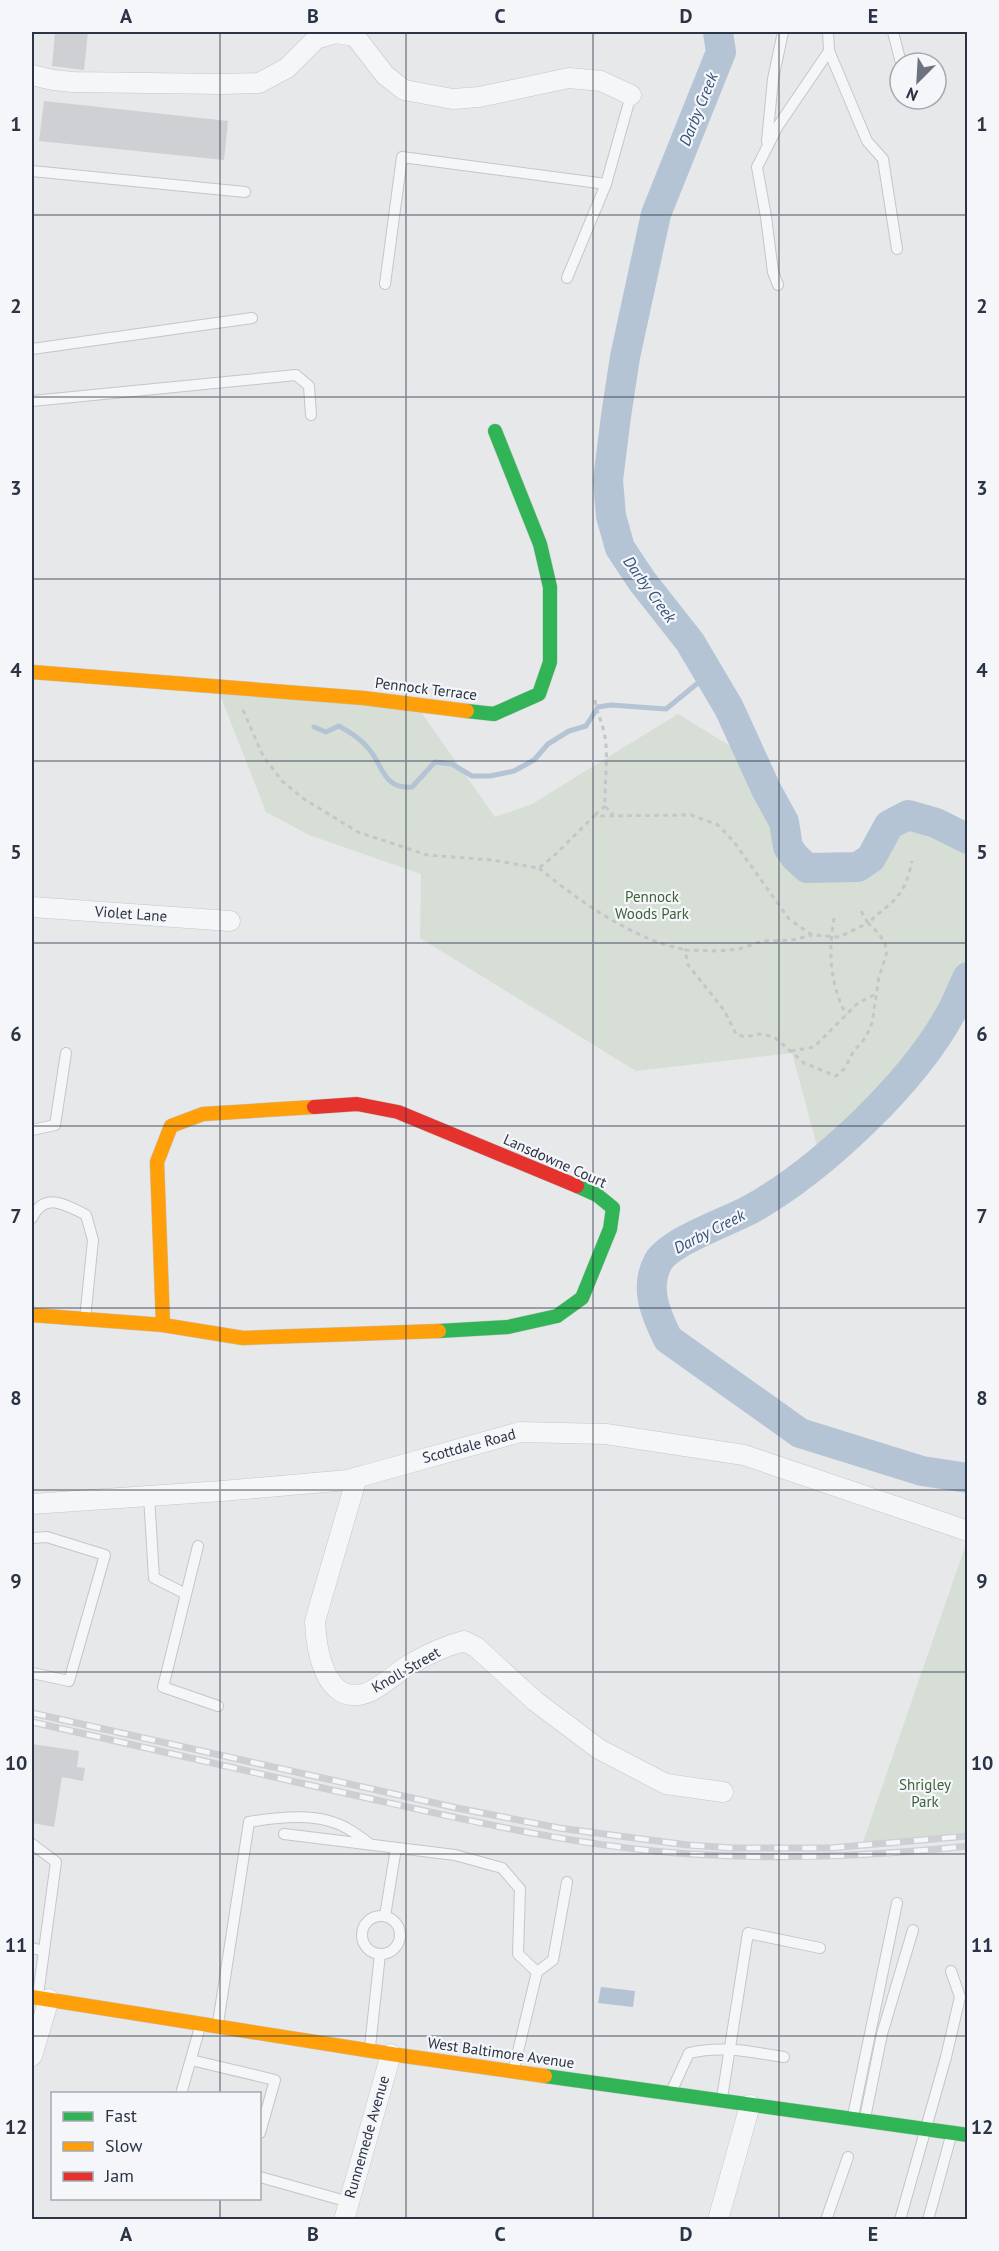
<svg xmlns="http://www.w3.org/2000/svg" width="999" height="2251" font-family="'PT Sans',sans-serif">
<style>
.green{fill:#d6ded6}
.water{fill:#b4c4d5}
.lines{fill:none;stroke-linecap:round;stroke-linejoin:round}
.stream{stroke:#b4c4d5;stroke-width:5}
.river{stroke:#b4c4d5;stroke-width:30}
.building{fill:#ced0d3}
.lane-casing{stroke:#c4c6c8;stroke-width:12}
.street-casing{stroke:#c4c6c8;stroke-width:21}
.fast-casing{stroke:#c4c6c8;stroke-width:15}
.slow-casing{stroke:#c4c6c8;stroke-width:15}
.jam-casing{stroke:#c4c6c8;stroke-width:15}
.path{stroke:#c5c6ca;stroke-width:3;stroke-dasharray:4.5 4.5;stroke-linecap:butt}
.lane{stroke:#f5f6f7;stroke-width:10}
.street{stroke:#f5f6f7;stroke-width:20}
.fast{stroke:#30b455;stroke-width:14}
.slow{stroke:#ff9f0a;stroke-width:14}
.jam{stroke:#e5322d;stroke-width:14}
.rail-casing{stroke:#cecfd2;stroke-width:7}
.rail{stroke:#f4f6f9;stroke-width:4.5;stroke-dasharray:14;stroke-linecap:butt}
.grid{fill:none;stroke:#2b3445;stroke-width:1.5;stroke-opacity:0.55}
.labels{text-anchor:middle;stroke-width:4.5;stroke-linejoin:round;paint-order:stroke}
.street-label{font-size:15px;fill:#2b3445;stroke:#f4f6f9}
.park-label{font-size:15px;fill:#3f6138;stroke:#f4f6f9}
.water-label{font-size:16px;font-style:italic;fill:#34527a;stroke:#f4f6f9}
.neatline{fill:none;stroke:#2b3445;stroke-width:2}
.grid-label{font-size:20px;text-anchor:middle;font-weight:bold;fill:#2b3445}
</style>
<rect width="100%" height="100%" fill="#e6e8ea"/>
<!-- green -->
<g class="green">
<path d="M217,687L416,705L495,817L532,804L678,714L753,760L784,822L788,847L795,857L807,868L858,867L871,857L889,825L908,815L936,823L967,839V977L952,1011L930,1045L891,1094L821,1161L792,1053L636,1071L420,938L421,874L309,835L266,812Z"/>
<path d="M967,1541V1836L862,1845Z"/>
</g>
<!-- water -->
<path class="water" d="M601,1987L635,1991L633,2007L598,2003Z"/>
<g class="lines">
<!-- stream -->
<path class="stream" d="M314,727L326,732L339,726C351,733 360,738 369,749C383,766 384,790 412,787L435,762L452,764L472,776H490L514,771L534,760L548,744L569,731L586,726L598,707L611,705L666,709L709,674"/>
<!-- river -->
<g class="river">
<path d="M718,32L721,52L656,214L625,357L616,416L608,480L611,516L620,548L642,581L690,642L729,708L766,789L784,822L788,847L795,857L807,868L858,867L871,858L889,825L908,815L936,823L968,839"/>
<path d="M968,977C962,988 958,1000 952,1011C914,1082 823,1168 753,1208C730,1221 670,1241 658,1262C644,1288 656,1315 668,1339L800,1433L922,1471L968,1478"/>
</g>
</g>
<!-- building -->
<g class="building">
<path d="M55,32H88L84,70L52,66Z"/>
<path d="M44,101L228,121L224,160L39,141Z"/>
<path d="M32,1744L79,1751L77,1767L85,1768L83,1781L62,1777L54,1827L32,1823Z"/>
</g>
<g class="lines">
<!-- lane casing -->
<g class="lane-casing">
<g id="lane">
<path d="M828,32L829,51L867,141L883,159L897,249"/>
<path d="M893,32L901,63"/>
<path d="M767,141L773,79L783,32"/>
<path d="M32,171L245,192"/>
<path d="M567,278L606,184"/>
<path d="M385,284L402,157L606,184L631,95"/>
<path d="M778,285L773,272L766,217L757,167L778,126L829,51"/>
<path d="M32,349L252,318"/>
<path d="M32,401L296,375L309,386L311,415"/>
<path d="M32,1130L55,1125L66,1053"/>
<path d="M32,1218C44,1191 67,1205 86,1215L93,1240L85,1319"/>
<path d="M149,1496L154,1578L186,1594"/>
<path d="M32,1538L47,1537L105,1555L69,1681L32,1673"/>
<path d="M198,1546L163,1687L218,1706"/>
<path d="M284,1834L455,1855L502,1868L520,1889L518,1954L537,1972L514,2068"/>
<path d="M32,1844L56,1862L38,1995"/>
<circle cx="381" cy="1935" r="19"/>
<path d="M385,1916L396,1848"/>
<path d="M32,1948L44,1951"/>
<path d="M537,1972L553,1960L567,1882"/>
<path d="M218,2023L249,1822C272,1818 306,1814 329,1821C345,1825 358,1835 370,1844"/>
<path d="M370,2047L380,1954"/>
<path d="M191,2060L275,2080L260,2133"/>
<path d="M672,2090L689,2053C723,2045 750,2052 784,2057"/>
<path d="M181,2094L200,2027"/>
<path d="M722,2098L748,1933L820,1948"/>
<path d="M853,2116L897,1903"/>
<path d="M865,2118L882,2034L913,1930"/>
<path d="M260,2177L349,2202"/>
<path d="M826,2220L848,2157"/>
<path d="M900,2220L946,2057L960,1997L951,1971"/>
<path d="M928,2220L951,2136"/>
</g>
</g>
<!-- street casing -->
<g class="street-casing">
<g id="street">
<path d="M32,75L53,80L73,82L222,84L259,83L287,68L316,39L336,33L355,36L385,75L404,90L453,99L479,97L569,78L601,81L631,95"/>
<path d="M32,907L230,921"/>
<path d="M357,1477L315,1621C316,1647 324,1704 363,1694C377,1691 397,1672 409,1665C426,1655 445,1646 464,1641L476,1647L535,1701L599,1749L666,1784L723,1792"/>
<path d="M32,1504L222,1491L348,1480L520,1432L606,1434L744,1455L968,1531"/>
<path d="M32,2056L49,1999"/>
<path d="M344,2220L391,2054"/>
<path d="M718,2220L750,2105"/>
</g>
</g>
<!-- fast casing -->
<g class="fast-casing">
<g id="fast">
<path d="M467,711L494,714L539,694L550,662V587L540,544L495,431"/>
<path d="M439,1331L508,1327L557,1316L582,1298L610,1229L613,1208L597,1195L577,1186"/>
<path d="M545,2076L968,2135"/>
</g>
</g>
<!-- slow casing -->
<g class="slow-casing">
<g id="slow">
<path d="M32,672L363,698L467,711"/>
<path d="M32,1315L163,1325L243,1338L439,1331"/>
<path d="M163,1325L157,1162L171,1126L203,1114L314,1107"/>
<path d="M32,1997L391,2054L545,2076"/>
</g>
</g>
<!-- jam casing -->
<g class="jam-casing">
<path id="jam" d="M314,1107L357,1104L398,1112L577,1186"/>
</g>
<!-- path -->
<g class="path">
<path d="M595,700C597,713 600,717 603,728C610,752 604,781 605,806L613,815"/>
<path d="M243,710L263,756L283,782L304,799L358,832L427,855L492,860L539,868L555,855L594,816L691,815L718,825L734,842L789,919L812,935L839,937L868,923L880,935L885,944L887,952L879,977L872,1023L866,1037L853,1052L845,1068L836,1076L804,1063L774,1037L759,1034L745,1037L736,1034L724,1010L688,965L685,950L718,951L739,949L763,941L792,940L812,935"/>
<path d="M595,815L605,806"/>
<path d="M539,868C573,896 609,922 650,939C661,944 674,947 685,950"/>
<path d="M861,911L868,923C894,899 904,899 912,861"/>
<path d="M834,918C828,953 830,983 846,1015"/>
<path d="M791,1051L814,1047L858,1003L876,994"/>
</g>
<!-- lane -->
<use href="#lane" class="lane"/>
<!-- street -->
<use href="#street" class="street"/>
<!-- fast -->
<use href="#fast" class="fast"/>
<!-- slow -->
<use href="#slow" class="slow"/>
<!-- jam -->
<use href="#jam" class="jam"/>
<!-- rail casing -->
<g class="rail-casing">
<g id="rail">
<path d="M32,1713L457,1808L559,1828L627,1837L688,1845L733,1848H830L968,1836"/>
<path d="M32,1722C143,1747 255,1773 367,1798C474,1822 582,1847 691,1854C784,1860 875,1856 968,1846"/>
</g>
</g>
<!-- rail -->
<use href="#rail" class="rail"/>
</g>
<!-- grid -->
<path class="grid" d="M220,32V2094M406,32V2220M593,32V2220M779,32V2220M32,215H968M32,397H968M32,579H968M32,761H968M32,943H968M32,1126H968M32,1308H968M32,1490H968M32,1672H968M32,1854H968M32,2036H968M220,2198V2220"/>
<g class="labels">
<!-- street labels -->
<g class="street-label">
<text transform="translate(426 689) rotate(7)" y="5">Pennock Terrace</text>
<text transform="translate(131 914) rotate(4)" y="5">Violet Lane</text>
<text transform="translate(555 1161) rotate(24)" y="5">Lansdowne Court</text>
<text transform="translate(469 1446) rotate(-15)" y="5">Scottdale Road</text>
<text transform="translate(406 1670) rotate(-30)" y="5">Knoll Street</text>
<text transform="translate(501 2053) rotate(8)" y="5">West Baltimore Avenue</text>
<text transform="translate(367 2137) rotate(-74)" y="5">Runnemede Avenue</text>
</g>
<!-- park labels -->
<g class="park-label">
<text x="652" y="902">Pennock<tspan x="652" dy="17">Woods Park</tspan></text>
<text x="925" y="1790">Shrigley<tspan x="925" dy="17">Park</tspan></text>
</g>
<!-- water labels -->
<g class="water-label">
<text transform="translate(698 109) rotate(-68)" y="6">Darby Creek</text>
<text transform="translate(650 589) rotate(54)" y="6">Darby Creek</text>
<text transform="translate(709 1231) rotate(-27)" y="6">Darby Creek</text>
</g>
</g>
<!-- border -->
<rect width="999" height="2251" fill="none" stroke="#f4f6f9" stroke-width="66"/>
<!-- legend -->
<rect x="51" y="2092" width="210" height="108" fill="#f4f6f9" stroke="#a4a8b1" stroke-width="1.5"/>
<rect x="63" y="2112" width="30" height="9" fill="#30b455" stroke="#a4a8b1" stroke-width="1.5"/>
<text x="105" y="2122" font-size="18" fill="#2b3445">Fast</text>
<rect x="63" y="2142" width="30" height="9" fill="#ff9f0a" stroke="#a4a8b1" stroke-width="1.5"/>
<text x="105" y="2152" font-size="18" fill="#2b3445">Slow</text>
<rect x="63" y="2172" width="30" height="9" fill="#e5322d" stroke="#a4a8b1" stroke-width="1.5"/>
<text x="105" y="2182" font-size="18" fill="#2b3445">Jam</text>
<!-- north arrow -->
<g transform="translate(918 81) rotate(204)"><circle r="28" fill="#f4f6f9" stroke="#a4a8b1" stroke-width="1.5"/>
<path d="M0-4.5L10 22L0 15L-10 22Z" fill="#6c737f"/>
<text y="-9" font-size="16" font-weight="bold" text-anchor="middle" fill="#2b3445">N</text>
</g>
<rect x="33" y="33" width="933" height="2185" class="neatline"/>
<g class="grid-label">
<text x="126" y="23">A</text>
<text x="313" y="23">B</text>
<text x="500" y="23">C</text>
<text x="686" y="23">D</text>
<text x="873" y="23">E</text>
<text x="16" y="131">1</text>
<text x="982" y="131">1</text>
<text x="16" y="313">2</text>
<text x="982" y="313">2</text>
<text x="16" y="495">3</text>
<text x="982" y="495">3</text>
<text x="16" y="677">4</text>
<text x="982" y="677">4</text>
<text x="16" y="859">5</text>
<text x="982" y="859">5</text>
<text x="16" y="1041">6</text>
<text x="982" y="1041">6</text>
<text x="16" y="1223">7</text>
<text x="982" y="1223">7</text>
<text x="16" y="1405">8</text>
<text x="982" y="1405">8</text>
<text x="16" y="1588">9</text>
<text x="982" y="1588">9</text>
<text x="16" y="1770">10</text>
<text x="982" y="1770">10</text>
<text x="16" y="1952">11</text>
<text x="982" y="1952">11</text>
<text x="16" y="2134">12</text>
<text x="982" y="2134">12</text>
<text x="126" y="2241">A</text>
<text x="313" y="2241">B</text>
<text x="500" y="2241">C</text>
<text x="686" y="2241">D</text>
<text x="873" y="2241">E</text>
</g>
</svg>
